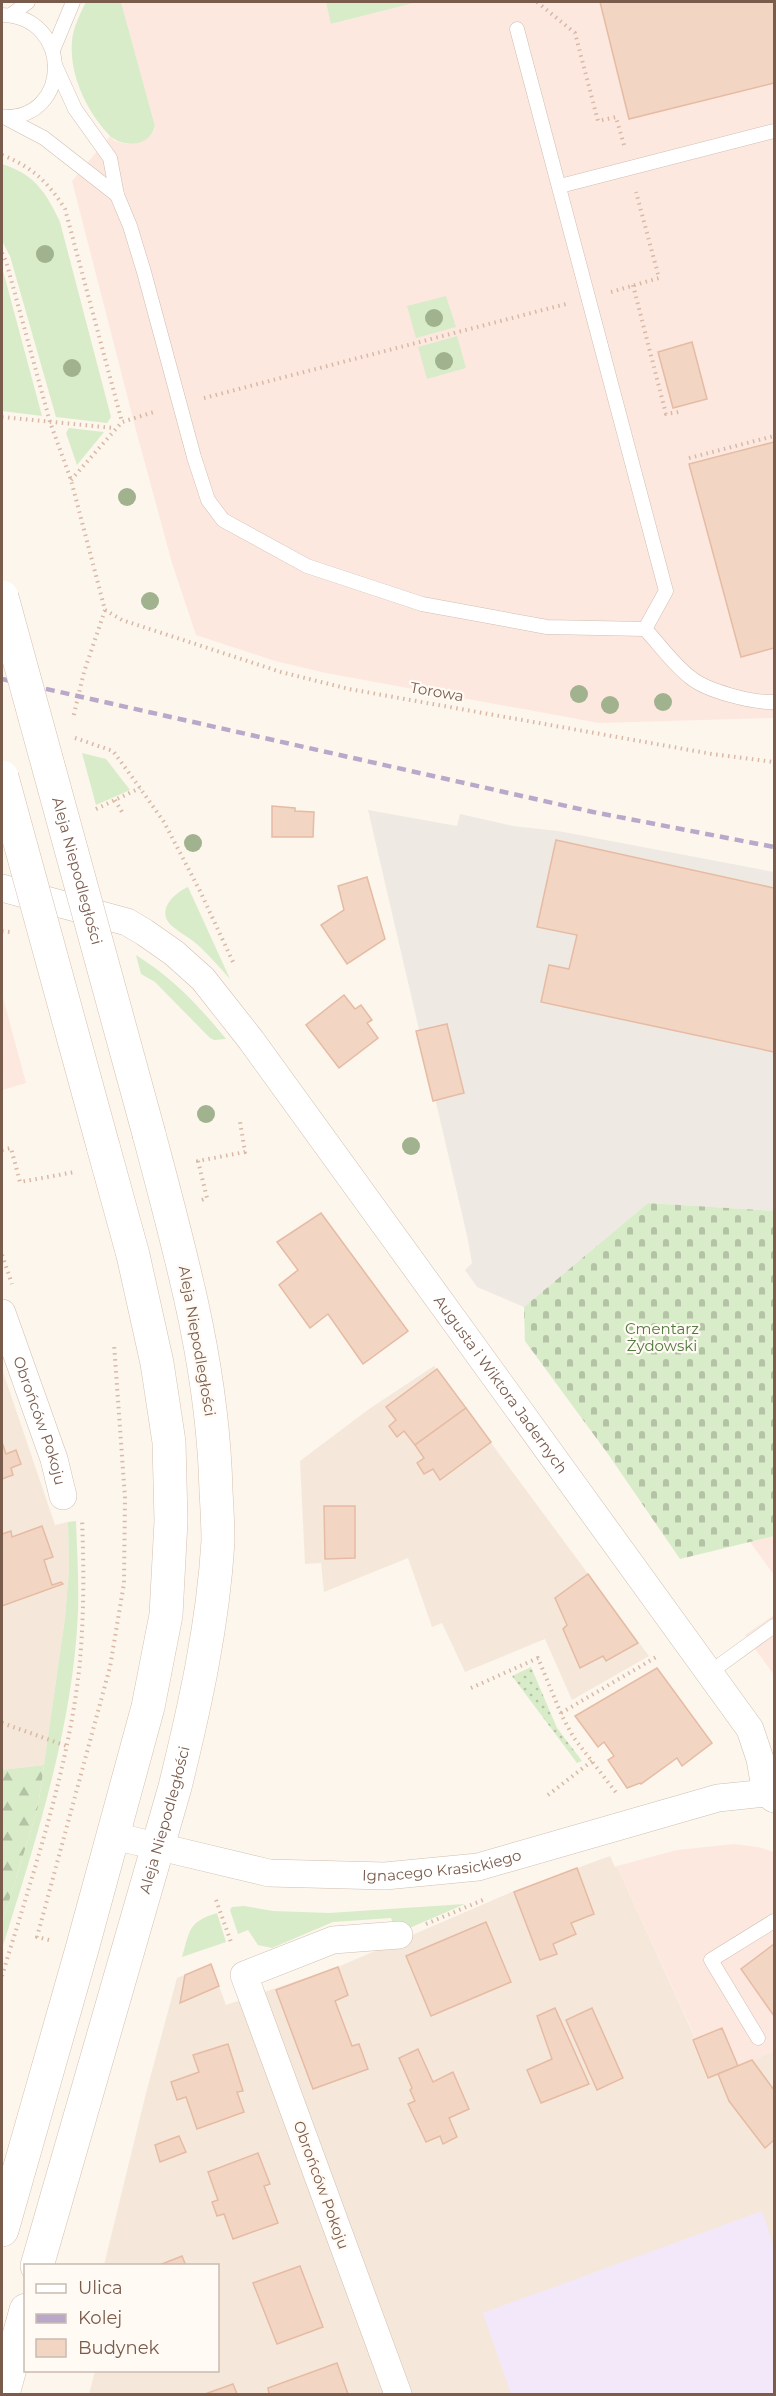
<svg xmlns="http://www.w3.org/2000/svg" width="776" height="2396" font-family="Montserrat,sans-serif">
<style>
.residential{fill:#f5e8da}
.commercial{fill:#fde8e0}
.industrial{fill:#efe9e4}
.education{fill:#f3e8fa}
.grass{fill:#d8ecc9}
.forest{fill:url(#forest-firs)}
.cemetery{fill:url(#cemetery-stones)}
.park{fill:url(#park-dots)}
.building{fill:#f3d5c3;stroke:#e6bba3;stroke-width:1.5}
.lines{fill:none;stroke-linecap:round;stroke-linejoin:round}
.lane-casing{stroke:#d1beb0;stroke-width:15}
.street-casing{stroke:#d1beb0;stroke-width:28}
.secondary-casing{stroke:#d6c0b0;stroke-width:34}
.path{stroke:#d9b8a5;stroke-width:4;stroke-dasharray:1.5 4.5;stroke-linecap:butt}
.lane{stroke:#fff;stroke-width:14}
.street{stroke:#fff;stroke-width:27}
.secondary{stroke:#fff;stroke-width:33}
.rail{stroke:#b9a8c9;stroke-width:4.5;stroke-dasharray:9 6;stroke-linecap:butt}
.secondary-bridge-casing{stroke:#d6c0b0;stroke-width:34;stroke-linecap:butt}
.secondary-bridge{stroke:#fff;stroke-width:33}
.tree{fill:#a0b28e}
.labels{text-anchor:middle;stroke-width:4.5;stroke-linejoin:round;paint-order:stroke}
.street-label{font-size:15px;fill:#7a5c4d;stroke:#fffaf3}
.park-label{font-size:15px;fill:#537a41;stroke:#fffaf3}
</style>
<defs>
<pattern id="forest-firs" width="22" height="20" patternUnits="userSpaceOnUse" patternTransform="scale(1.5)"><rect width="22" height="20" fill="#d8ecc9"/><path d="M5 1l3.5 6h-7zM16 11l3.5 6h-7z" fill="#b4c2a5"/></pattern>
<pattern id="cemetery-stones" width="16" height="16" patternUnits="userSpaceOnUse" patternTransform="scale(1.5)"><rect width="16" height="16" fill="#d8ecc9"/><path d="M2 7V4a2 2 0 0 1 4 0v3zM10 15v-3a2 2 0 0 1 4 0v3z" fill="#b4c2a5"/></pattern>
<pattern id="park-dots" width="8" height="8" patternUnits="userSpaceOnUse" patternTransform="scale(1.5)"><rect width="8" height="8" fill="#d8ecc9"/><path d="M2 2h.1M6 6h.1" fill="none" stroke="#b4c2a5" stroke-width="1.8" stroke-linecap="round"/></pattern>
</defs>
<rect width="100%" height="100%" fill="#fdf6ec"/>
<!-- residential -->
<g class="residential">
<path d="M434,1366L649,1656L572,1700L545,1639L465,1672L442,1623L432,1627L408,1558L324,1592L321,1563L305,1564L300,1461L369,1409Z"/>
<path d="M2,1369L55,1525L68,1522L69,1567L65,1618L44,1765L2,1770Z"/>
<path d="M610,1856L615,1867L617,1866L695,2038L692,2039L707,2079L774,2051V2394H89L95,2371L218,2370V2266L104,2265L146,2093L177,1978L211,1964L226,2005L340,1966L514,1891Z"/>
</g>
<!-- commercial -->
<g class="commercial">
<path d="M121,2H326L332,24L418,2H774V718L599,723L326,673L275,661L196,635L172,563L137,434L72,181L110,136L115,141L127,144L135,143L151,135L154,131L155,126Z"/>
<path d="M2,994L26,1083L2,1090Z"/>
<path d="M774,1536V1575L750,1542Z"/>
<path d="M774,1615V1675L745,1635Z"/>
<path d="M734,1844L758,1847L774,1852V2051L707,2079L691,2039L695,2037L617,1866L677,1850Z"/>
</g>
<!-- industrial -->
<path class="industrial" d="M368,810L457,826L460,814L513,826L558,831L774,872V1211L648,1203L524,1307L477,1287L465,1270L472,1263L468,1240Z"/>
<!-- education -->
<path class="education" d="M762,2211L774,2248V2394H511L483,2313Z"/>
<!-- grass -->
<g class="grass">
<path d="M86,2H121L155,126C150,147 124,148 110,136C87,112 69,75 72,41C73,28 80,14 86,2Z"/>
<path d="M326,2H418L331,24Z"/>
<path d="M2,164C34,174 46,192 60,222L111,417L107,423L56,417L10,256L2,241Z"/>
<path d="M2,267L42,416L2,411Z"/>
<path d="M446,296L456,327L416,338L407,306Z"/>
<path d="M457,336L466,368L427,379L418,347Z"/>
<path d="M69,428L104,432L77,465L66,433Z"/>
<path d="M82,753L106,759L130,790L96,805Z"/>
<path d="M188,887L230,979C220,968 210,956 198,945C190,938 180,933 172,926C155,911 174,893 188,887Z"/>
<path d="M136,955C173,978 199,1006 226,1039L214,1040L210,1038L155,982L141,974Z"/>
<path d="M76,1521C77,1551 79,1582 78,1612C73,1728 36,1839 2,1949V1924L38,1807L65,1618L69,1568L68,1522Z"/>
<path d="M465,1904L398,1933L391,1918L333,1922L272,1948L258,1945L248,1930L238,1934L230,1910L232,1907L244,1906L273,1911L329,1913Z"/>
<path d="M217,1913L226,1942L182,1957C190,1930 188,1922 217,1913Z"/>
</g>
<!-- forest -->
<path class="forest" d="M44,1765L38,1807L2,1924V1770Z"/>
<!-- cemetery -->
<path class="cemetery" d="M648,1203L774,1211V1536L680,1559L608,1454L525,1341L524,1307Z"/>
<!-- park -->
<path class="park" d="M531,1667L557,1728L582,1761L577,1763L512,1676Z"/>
<!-- building -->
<g class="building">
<path d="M600,2H774V83L629,119Z"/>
<path d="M692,342L707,399L673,408L658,352Z"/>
<path d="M774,442V648L741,657L689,464Z"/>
<path d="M272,806L295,808V811L314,812L313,837H272Z"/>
<path d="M556,840L774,888V1052L541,1002L549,965L569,969L577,935L537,927Z"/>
<path d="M367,877L385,939L347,964L321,925L344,910L338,886Z"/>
<path d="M344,995L355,1009L361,1005L372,1020L367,1023L378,1038L339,1068L306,1025Z"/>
<path d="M447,1024L464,1093L433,1101L416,1031Z"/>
<path d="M321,1213L408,1331L363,1364L328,1314L310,1328L279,1285L298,1270L277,1242Z"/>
<path d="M437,1369L466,1408L415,1445L404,1431L397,1437L389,1426L396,1420L386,1407Z"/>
<path d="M466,1408L491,1442L440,1480L433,1469L424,1474L417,1463L424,1458L415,1445Z"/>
<path d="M2,1442L6,1454L16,1450L21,1464L11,1468L13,1475L2,1479Z"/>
<path d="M324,1506H355V1558L325,1559Z"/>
<path d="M42,1526L53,1557L44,1560L52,1585L61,1582L63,1584L2,1606V1534L11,1531L12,1537Z"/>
<path d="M588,1574L638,1643L606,1661L603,1656L580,1668L563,1629L567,1625L555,1598Z"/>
<path d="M657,1668L712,1743L682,1766L677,1758L641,1784L640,1783L627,1788L608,1760L614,1756L604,1742L598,1747L575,1716Z"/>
<path d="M577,1868L594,1914L571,1923L576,1934L553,1944L557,1954L540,1960L514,1892Z"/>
<path d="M486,1922L511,1982L431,2016L406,1956Z"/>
<path d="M774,1944V2016L741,1969Z"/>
<path d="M211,1964L219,1986L180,2003L185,1975Z"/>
<path d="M338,1967L348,1995L335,2001L352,2046L359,2044L368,2069L313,2089L276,1990Z"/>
<path d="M555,2008L589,2084L541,2103L527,2070L552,2059L537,2016Z"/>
<path d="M592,2008L623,2078L597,2090L566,2020Z"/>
<path d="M722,2028L738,2066L708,2078L693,2040Z"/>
<path d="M228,2044L243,2091L237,2092L244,2112L197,2129L186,2097L177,2100L171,2082L199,2072L193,2055Z"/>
<path d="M418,2049L433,2082L453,2072L469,2109L449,2118L457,2137L443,2144L440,2136L426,2142L408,2104L415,2101L410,2090L412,2088L399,2058Z"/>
<path d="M752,2060L774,2090V2140L765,2148L729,2101L718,2074Z"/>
<path d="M179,2136L186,2152L160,2162L155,2145Z"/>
<path d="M258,2153L270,2184L264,2186L278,2223L233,2239L224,2214L217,2216L212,2202L218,2200L208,2172Z"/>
<path d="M182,2256L186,2266H157Z"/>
<path d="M300,2266L323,2327L277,2344L253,2283Z"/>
<path d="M337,2363L348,2394H269L268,2388Z"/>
<path d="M233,2384L237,2394H205Z"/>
</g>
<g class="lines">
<!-- lane casing -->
<g class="lane-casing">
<g id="lane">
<path d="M2,15C72,16 73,120 2,117"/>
<path d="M11,15L28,2"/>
<path d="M517,29L666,591L645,629"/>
<path d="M53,50L73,2"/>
<path d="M55,65L75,109L110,158L117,195L130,226L144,272L194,457L208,500L223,520L307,566L422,604L547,627L645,629C660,645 673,664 690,677C706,691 753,703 774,702"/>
<path d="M6,118L44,138L117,195"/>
<path d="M560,186L774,131"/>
<path d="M709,1673L774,1626"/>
<path d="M758,2038L711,1960L774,1921"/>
</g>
</g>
<!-- street casing -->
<g class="street-casing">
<g id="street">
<path id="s1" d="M2,888L127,922L144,932L174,953L203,979L251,1040L750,1729L760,1759L766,1793L774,1799"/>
<path id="s2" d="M2,1313L54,1459L63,1496"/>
<path id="s3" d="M114,1836L269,1873L385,1876L478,1867L718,1798L766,1793"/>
<path d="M398,2394L244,1975L333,1940L399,1935"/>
</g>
</g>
<!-- secondary casing -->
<g class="secondary-casing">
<g id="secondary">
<path d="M2,2230L82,1949L148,1707L166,1615L171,1521L169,1442L157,1363L133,1255L103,1146"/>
<path id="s4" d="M37,2266L175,1787C195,1706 213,1625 218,1541C218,1525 217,1508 216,1491C213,1366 181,1255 149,1134"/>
<path d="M3,2394L26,2310"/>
</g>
</g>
<!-- path -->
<g class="path">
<path d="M537,2L575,33L598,121L616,117L624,145"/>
<path d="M2,155C31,166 49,183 65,209L122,422"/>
<path d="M2,253L6,261L50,422L71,480L105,610L84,672L73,718"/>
<path d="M633,285L666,414L679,412"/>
<path d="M611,292L659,278L636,192"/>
<path d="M204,398L566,304"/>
<path d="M2,417L114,428"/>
<path d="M689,458L774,436"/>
<path d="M71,480L122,422L157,411"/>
<path d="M105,610L122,620L281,672L349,689L712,754L774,762"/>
<path d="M75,738L113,751L140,788L164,822L200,891L233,962"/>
<path d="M115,800L122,812"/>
<path d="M96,809L140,788"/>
<path d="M2,931L10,932"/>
<path d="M2,1150L11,1148L20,1182L75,1172"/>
<path d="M202,1200L207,1198L198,1161L245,1152L240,1122"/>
<path d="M2,1255L12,1284"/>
<path d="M471,1688L538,1658L562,1716L574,1738L618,1795"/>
<path d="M561,1713L658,1656"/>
<path d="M2,1723L67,1746"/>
<path d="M548,1795L592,1761"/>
<path d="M216,1900L231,1942"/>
<path d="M426,1924L483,1900"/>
<path d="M49,1940L37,1937L110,1667L124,1583L125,1498L114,1344"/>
<path d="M2,1976C32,1876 70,1766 80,1661C84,1614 84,1567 82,1519"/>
</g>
<!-- lane -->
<use href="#lane" class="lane"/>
<!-- street -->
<use href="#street" class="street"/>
<!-- secondary -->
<use href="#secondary" class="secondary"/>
<!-- rail -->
<path class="rail" d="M2,679L593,812L774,847"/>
<!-- secondary-bridge casing -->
<g class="secondary-bridge-casing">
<g id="secondary-bridge">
<path id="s5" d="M2,597L149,1134"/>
<path d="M2,777L103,1146"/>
</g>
</g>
<!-- secondary-bridge -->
<use href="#secondary-bridge" class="secondary-bridge"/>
</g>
<!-- trees -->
<g class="tree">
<circle cx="45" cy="254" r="9"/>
<circle cx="434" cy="318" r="9"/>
<circle cx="444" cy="361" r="9"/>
<circle cx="72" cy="368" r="9"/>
<circle cx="127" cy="497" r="9"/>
<circle cx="150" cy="601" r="9"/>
<circle cx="579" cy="694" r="9"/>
<circle cx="663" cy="702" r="9"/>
<circle cx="610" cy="705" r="9"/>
<circle cx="193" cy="843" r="9"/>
<circle cx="206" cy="1114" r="9"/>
<circle cx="411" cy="1146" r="9"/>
</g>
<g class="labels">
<!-- street labels -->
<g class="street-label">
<text transform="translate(437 692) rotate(10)" y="5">Torowa</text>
<text dy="5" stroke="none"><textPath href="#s5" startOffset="284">Aleja Niepodległości</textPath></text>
<text transform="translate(197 1341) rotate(80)" y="5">Aleja Niepodległości</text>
<text dy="5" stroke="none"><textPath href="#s1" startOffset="728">Augusta i Wiktora Jadernych</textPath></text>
<text dy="5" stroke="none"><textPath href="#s2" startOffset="114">Obrońców Pokoju</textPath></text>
<text dy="5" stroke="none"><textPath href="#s4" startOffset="464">Aleja Niepodległości</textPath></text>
<text dy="5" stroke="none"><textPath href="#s3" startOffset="333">Ignacego Krasickiego</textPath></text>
<text transform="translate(321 2185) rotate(70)" y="5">Obrońców Pokoju</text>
</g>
<!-- park labels -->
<g class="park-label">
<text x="662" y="1334">Cmentarz<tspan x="662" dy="17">Żydowski</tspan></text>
</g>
</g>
<!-- border -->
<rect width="776" height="2396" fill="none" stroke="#7a5c4d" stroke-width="6"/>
<!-- legend -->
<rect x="24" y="2264" width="195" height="108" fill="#fffaf3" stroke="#cabbb1" stroke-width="1.5"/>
<rect x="36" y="2284" width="30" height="9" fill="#ffffff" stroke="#cabbb1" stroke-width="1.5"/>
<text x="78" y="2294" font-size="18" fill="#7a5c4d">Ulica</text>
<rect x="36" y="2314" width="30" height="9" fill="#b9a8c9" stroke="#cabbb1" stroke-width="1.5"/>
<text x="78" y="2324" font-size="18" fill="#7a5c4d">Kolej</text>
<rect x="36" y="2339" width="30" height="18" fill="#f3d5c3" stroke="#cabbb1" stroke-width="1.5"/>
<text x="78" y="2354" font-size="18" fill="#7a5c4d">Budynek</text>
</svg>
